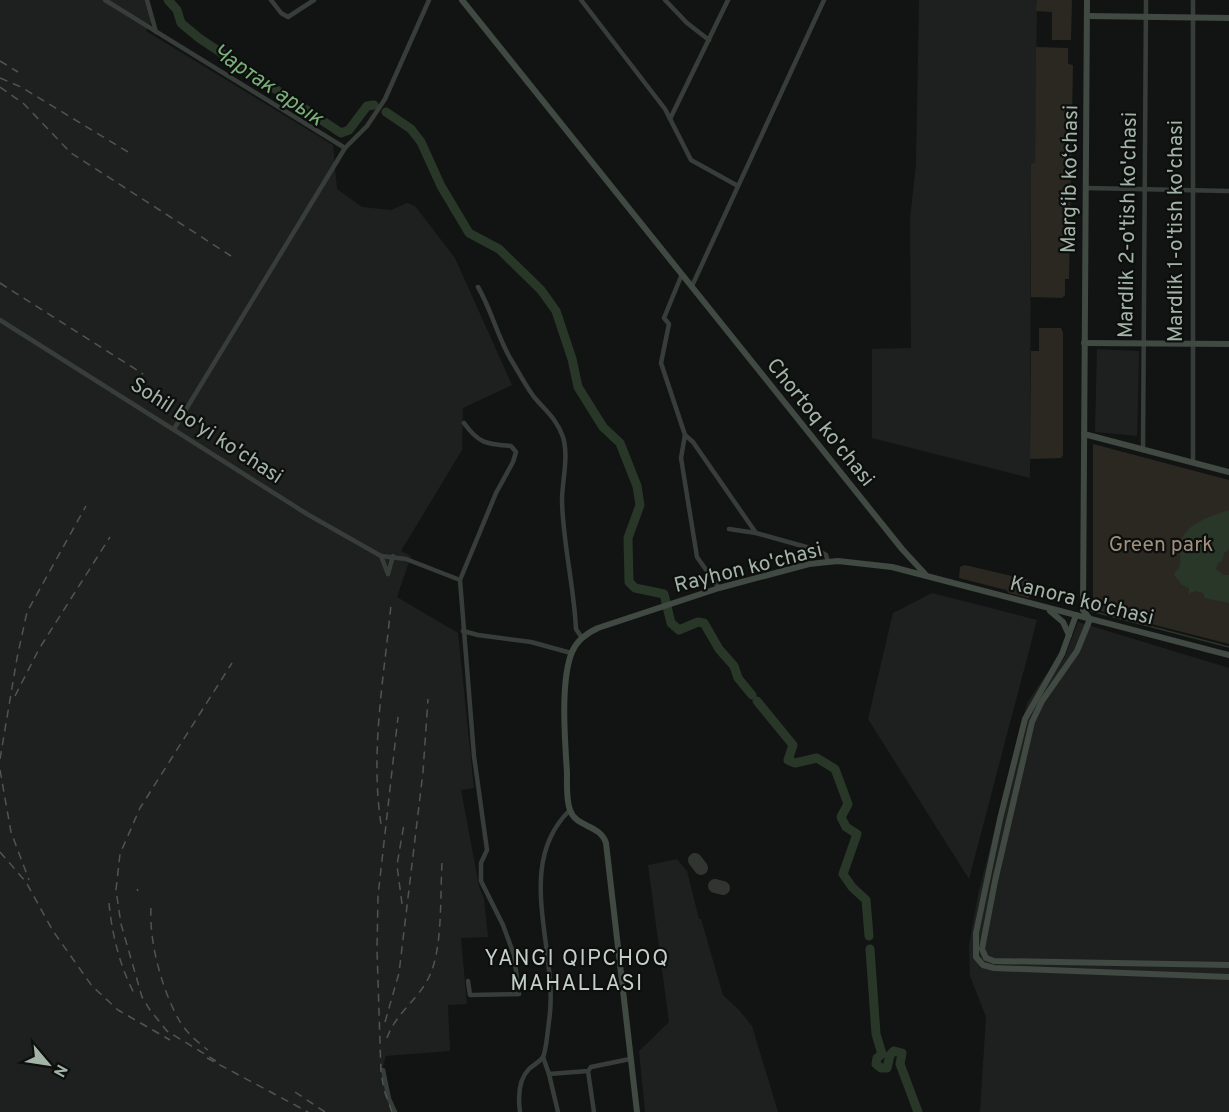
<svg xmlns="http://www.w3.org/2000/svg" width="1229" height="1112" font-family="Overpass,sans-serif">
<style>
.built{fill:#1e201f}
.green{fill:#2b2822}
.water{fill:#293728}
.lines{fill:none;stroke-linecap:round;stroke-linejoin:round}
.stream{stroke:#293728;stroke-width:1.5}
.river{stroke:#293728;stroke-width:9}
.taxiway{stroke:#303532;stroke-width:14}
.street{stroke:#373e3a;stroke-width:4.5}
.secondary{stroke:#414943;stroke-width:6}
.rail{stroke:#4d5650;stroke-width:1.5;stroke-dasharray:8 6;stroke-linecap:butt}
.labels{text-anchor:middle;stroke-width:4.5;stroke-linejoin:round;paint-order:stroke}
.street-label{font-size:21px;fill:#a3b4a7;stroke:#0d0e0e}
.park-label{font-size:21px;fill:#a0907a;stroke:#0d0e0e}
.water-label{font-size:22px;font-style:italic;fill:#7ab079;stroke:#0d0e0e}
.neighbourhood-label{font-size:22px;letter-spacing:1.5px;fill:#c4d0c7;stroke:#0d0e0e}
</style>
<rect width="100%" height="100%" fill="#121413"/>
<!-- built -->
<g class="built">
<path d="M0,0H146L152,21L146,31L333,145L337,189L362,207L391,210L407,203L415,206L455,258L512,385L463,408L462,450L401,551L411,556L397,597L458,633L474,788L461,790L479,886L484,899L488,937L461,938L467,1004L448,1005L450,1051L386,1056L381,1074L392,1112H0Z"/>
<path d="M919,0H1037L1035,164H1031L1030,478L872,438V349L911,348L910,218L916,165Z"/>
<path d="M1097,349L1139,351L1137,436L1095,432Z"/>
<path d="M932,593L1037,620L969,879L868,719L893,613Z"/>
<path d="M1078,622L1229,668V1112H980L986,1017L970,976L969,945L978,895L1027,703L1045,676L1064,659Z"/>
<path d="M677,859L687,871L699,919H701L723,995L739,1010L752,1026L778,1112H645L639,1051L669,1022L648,865Z"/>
</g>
<!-- green -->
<g class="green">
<path d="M1037,0H1072L1071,40H1052V12L1036,11Z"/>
<path d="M1036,47L1068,48V64L1073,65L1069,279H1065V295L1062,298L1031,297V164L1035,163Z"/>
<path d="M1039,328H1061L1063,333V455L1061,458L1030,459L1031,351H1039Z"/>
<path d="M1093,444L1229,480V644L1093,609Z"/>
<path d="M965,565L1033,581L1035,585L1032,596L1028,598L1009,593L1006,590L959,578L960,567Z"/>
</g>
<!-- water -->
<path class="water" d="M1229,510V550L1224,553L1222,561L1218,563L1216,569L1223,575H1229V603L1205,598L1203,593L1196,591L1190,593L1189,597V588L1181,584L1174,575L1175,572L1179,568C1182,560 1179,553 1180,545C1184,523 1212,516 1229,510Z"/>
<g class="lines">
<!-- stream -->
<path class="stream" d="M1091,611L1229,647"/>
<!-- river -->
<g class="river">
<path d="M168,0L177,10L181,23L199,38L341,133L349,130L367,106L374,105"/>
<path d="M386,112L411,129L421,142L441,186L469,233L499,249L541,290L556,311L572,359L578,387L603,427L620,443L637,486L640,505L628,538L629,582L635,588L664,594L671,623L679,630L698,622L704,623L719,649L734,666L738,678L752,695"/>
<path d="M757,701L793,745L788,760L795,763L817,758L835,769L848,804L841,817L846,827L857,834L843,874L852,887L866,900L869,936"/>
<path d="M870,949L876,1034L882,1054L877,1058L876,1064L881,1068H887L890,1055L894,1051L902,1053L900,1064L918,1112"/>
</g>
<!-- taxiway -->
<g class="taxiway">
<path d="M695,860L701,868"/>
<path d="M715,886L723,888"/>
</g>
<!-- street -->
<g class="street">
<path d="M105,0L345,148"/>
<path d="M147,0L156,32"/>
<path d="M271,0L281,13L288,17L314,0"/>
<path d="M581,0L665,109L691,160L738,186"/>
<path d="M665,0L687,23L709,40"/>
<path d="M670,119L728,0"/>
<path d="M1086,188L1229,191"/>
<path d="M682,274L664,318L669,324L661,363L685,435L693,442L756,533L817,550L826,555L828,562"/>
<path d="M692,286L824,0"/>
<path d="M478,287C491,309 497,335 510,358C518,371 525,385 534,397C546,411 556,418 563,437C569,457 562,481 562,501C563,544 574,586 576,629L582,638"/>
<path d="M0,320L307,514L381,556L388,574"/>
<path d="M464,423C479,444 487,444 511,446L516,452L513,462L496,493L460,580L474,756L487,850L481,863V881L503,925L514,955L519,994L470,995L468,981"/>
<path d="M174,429L345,148L367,126L385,99L429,0"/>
<path d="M685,435L681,458L697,557L719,588"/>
<path d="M1143,450L1146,0"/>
<path d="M1193,463V0"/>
<path d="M729,529L756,533"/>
<path d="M381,556L406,559L460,580"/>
<path d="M388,574L393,556"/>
<path d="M463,631L478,635L531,642L571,653"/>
<path d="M543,1057L549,1074L558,1112"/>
<path d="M383,1070L389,1099L395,1112"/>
<path d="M588,1071L594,1112"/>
<path d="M549,1074L588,1071L591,1067L630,1059"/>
<path d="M520,1112C518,1097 518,1080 529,1069C533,1065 540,1062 543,1057C546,1051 548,1029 549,1021C560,952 512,866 570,810"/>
</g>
<!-- secondary -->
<g class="secondary">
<path d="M462,0L902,549L925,574"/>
<path d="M1087,0L1083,610L1090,619L1077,651L1042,701L1032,722L995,881L982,949L986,958L994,961L1229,965"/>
<path d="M1087,16L1229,18"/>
<path d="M1084,343L1229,344"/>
<path d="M1084,434L1229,472"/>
<path d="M1050,611L1063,622L1069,635"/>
<path d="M1076,615L1062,654L1025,719L1000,819L976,933V957L983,965L994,968L1229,977"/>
<path d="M637,1112L606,843C600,824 576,828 570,810C566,799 567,784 567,773C565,741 560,681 572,652C577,640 587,633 598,628L719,588L809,564L838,561L892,567L1229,655"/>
</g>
<!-- rail -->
<g class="rail">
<path d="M0,61L18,72"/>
<path d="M0,78L21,87L128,152"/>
<path d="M0,87L24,104L71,153L231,256"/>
<path d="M0,283L143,374"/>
<path d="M15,696L39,649L110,537"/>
<path d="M0,759L17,658L27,612L86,506"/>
<path d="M0,770L11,832L29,880"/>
<path d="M381,824C370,752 384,677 391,605"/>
<path d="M0,852L26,882L53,931L92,986L118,1010L170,1040"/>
<path d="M137,889L138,891"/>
<path d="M109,903C112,935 120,967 135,995"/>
<path d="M402,904L397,865L404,824"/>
<path d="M151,908C149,942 162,990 179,1020C186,1032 197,1042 208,1050"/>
<path d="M385,1022L399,973L423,772L428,699"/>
<path d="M387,1038C395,1014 418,1000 429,977C443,949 440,895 442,863"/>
<path d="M207,1058L308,1112"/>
<path d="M216,1061L167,1031L150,1010L142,997L121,924L116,890L120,854L140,808L232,663"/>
<path d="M295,1092L325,1112"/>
<path d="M392,1112L384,1090L381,1072L377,950L378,896L398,717"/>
</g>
</g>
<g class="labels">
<!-- street labels -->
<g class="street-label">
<text transform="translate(1069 179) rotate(-89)" y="7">Marg‘ib ko‘chasi</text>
<text transform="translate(1127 225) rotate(-89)" y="7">Mardlik 2-o'tish ko'chasi</text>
<text transform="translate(1175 231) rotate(-90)" y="7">Mardlik 1-o'tish ko'chasi</text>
<text transform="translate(821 422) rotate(51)" y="7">Chortoq ko'chasi</text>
<text transform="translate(207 430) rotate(33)" y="7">Sohil bo'yi ko'chasi</text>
<text transform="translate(748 567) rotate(-14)" y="7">Rayhon ko'chasi</text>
<text transform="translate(1082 600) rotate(14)" y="7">Kanora ko'chasi</text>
</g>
<!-- park labels -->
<g class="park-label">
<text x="1161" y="551">Green park</text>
</g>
<!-- water labels -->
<g class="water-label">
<text transform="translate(269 84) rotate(34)" y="8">Чартак арык</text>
</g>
<!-- neighbourhood labels -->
<g class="neighbourhood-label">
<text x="577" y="965">YANGI QIPCHOQ<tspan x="577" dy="25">MAHALLASI</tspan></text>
</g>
</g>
<!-- north arrow -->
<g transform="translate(48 1064) rotate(119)" stroke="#0d0e0e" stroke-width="4.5" paint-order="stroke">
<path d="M0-4.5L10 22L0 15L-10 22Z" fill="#a3b4a7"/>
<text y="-9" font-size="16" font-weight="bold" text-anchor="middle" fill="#a3b4a7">N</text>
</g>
</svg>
